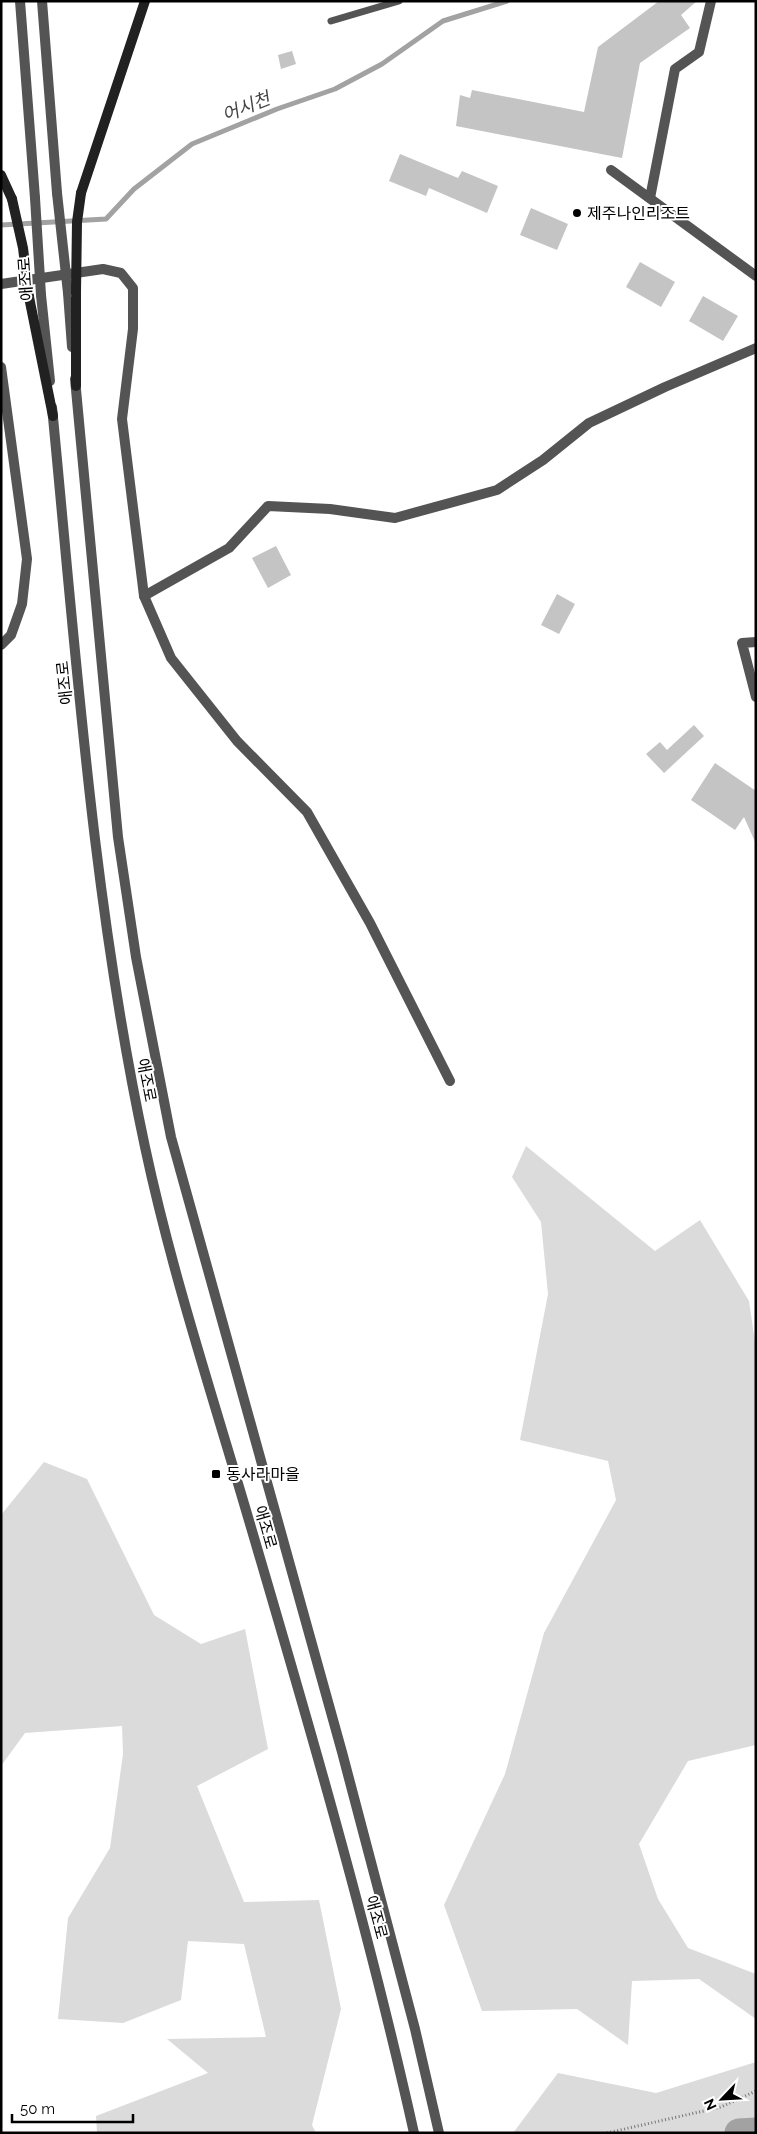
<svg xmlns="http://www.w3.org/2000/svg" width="757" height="2134" font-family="Raleway,'Noto Sans KR',sans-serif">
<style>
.green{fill:#dbdbdb}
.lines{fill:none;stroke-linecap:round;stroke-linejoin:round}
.stream{stroke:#a2a2a2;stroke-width:5}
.river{stroke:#a2a2a2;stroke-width:29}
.building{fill:#c4c4c4}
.path{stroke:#767676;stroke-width:3;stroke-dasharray:1 2.5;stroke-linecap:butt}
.service{stroke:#545454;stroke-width:7}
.minor{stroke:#545454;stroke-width:10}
.tertiary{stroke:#545454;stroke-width:10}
.secondary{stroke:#212121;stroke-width:10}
.tertiary-bridge{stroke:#545454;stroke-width:10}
.secondary-bridge{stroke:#212121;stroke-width:10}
.poi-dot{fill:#000;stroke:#fff;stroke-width:2}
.labels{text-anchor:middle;stroke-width:4;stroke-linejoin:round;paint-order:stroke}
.poi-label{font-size:16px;fill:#000;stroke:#fff;text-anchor:start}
.street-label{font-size:16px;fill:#000;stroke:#fff}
.water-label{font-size:18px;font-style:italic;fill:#434343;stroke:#fff}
</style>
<rect width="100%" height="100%" fill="#fff"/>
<!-- green -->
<g class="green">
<path d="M526,1146L655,1251L700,1220L749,1301L756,1349V1745L688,1761L639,1844L658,1899L688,1948L756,1974V2019L699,1979L632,1981L628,2045L577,2009L482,2011L444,1905L505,1774L544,1633L616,1500L608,1461L520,1440L548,1294L541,1222L512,1177Z"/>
<path d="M44,1462L87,1479L154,1615L201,1644L245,1629L268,1749L197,1786L244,1902L319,1900L341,2009L312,2125L316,2133H97L96,2116L208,2073L167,2039L266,2037L244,1944L188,1941L181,2000L123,2023L58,2019L68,1918L110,1848L123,1754L122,1726L25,1733L1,1766V1515Z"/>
<path d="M756,2062V2133H513L558,2073L656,2093Z"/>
</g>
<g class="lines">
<!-- stream -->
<path class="stream" d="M1,225L106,219L134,189L192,144L277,109L335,89L382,64L443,21L507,1"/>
<!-- river -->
<path class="river" d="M739,2133L756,2132"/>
</g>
<!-- building -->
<g class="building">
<path d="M659,1H697L681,15L690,28L640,63L622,158L456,126L460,95L470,98L472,90L584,112L598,47Z"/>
<path d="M292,51L296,64L281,69L278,55Z"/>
<path d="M400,154L458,178L462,171L498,186L487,213L429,188L426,196L389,181Z"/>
<path d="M531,208L568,224L557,250L520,235Z"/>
<path d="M640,262L675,282L661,307L626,287Z"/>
<path d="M703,296L738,316L723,341L689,321Z"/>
<path d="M276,546L291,575L268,588L252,558Z"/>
<path d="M557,594L575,604L559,634L541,625Z"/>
<path d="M694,725L704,736L664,773L646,754L660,742L667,750Z"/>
<path d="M715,763L756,791V844L744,817L735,830L691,800Z"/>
</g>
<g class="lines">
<!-- path -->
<path class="path" d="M607,2133L721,2107L756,2091"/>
<!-- service -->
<path class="service" d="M331,21L399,1"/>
<!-- minor -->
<g class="minor">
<path d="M611,170L756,276"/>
<path d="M650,198L675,69L699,52L711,1"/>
<path d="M1,284L103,269L121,273L133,288V329L122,419L144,596L171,658L237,741L307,812L370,923L450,1081"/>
<path d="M1,367L27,559L22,604L11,635L1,645"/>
<path d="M144,596L229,548L268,506L330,509L395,518L497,490L543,460L589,423L665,387L756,348"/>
<path d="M756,642L742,643L756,697"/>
</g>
<!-- tertiary -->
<g class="tertiary">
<path d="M20,1L35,198"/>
<path d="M42,1L57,193"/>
<path d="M68,293L72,347"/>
<path d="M41,295L50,381"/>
<path d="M75,379L118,837L136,957L171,1137L342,1752L415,2029L439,2133"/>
<path d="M52,407C76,655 93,904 145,1147C171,1269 210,1388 245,1507C306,1714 367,1922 414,2133"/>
</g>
<!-- secondary -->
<g class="secondary">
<path d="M1,175L12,199"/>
<path d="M81,193L145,1"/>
<path d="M29,297L53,416"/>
<path d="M76,386V293"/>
</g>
<!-- tertiary-bridge -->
<g class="tertiary-bridge">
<path d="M57,193L68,293"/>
<path d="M35,198L41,295"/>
</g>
<!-- secondary-bridge -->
<g class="secondary-bridge">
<path d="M12,199L23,248L29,297"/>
<path d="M76,293L77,222L81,193"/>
</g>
</g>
<!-- markers -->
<g class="poi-dot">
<circle cx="577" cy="213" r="5"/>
<rect x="211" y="1469" width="10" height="10" rx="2.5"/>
</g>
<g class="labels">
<!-- poi labels -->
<g class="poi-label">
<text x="587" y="219">제주나인리조트</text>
<text x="226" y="1480">동사라마을</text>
</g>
<!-- street labels -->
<g class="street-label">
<text transform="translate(25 279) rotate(-94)" y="6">애조로</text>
<text transform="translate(64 683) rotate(-96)" y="6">애조로</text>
<text transform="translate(147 1080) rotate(79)" y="6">애조로</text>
<text transform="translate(266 1527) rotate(74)" y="6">애조로</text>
<text transform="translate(377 1917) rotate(75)" y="6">애조로</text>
</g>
<!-- water labels -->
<g class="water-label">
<text transform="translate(246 107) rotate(-22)" y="6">어시천</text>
</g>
</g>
<!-- border -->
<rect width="757" height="2134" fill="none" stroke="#000000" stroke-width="5"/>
<!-- north arrow -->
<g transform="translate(722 2099) rotate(245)" stroke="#ffffff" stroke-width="4" paint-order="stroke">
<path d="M0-4L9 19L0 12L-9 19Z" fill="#000000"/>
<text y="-8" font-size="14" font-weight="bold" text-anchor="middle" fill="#000000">N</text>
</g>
<!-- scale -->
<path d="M12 2114v8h121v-8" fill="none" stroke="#000000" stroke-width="2.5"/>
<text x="20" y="2114" font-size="15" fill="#000000" stroke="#ffffff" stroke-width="4" paint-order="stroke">50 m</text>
</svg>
